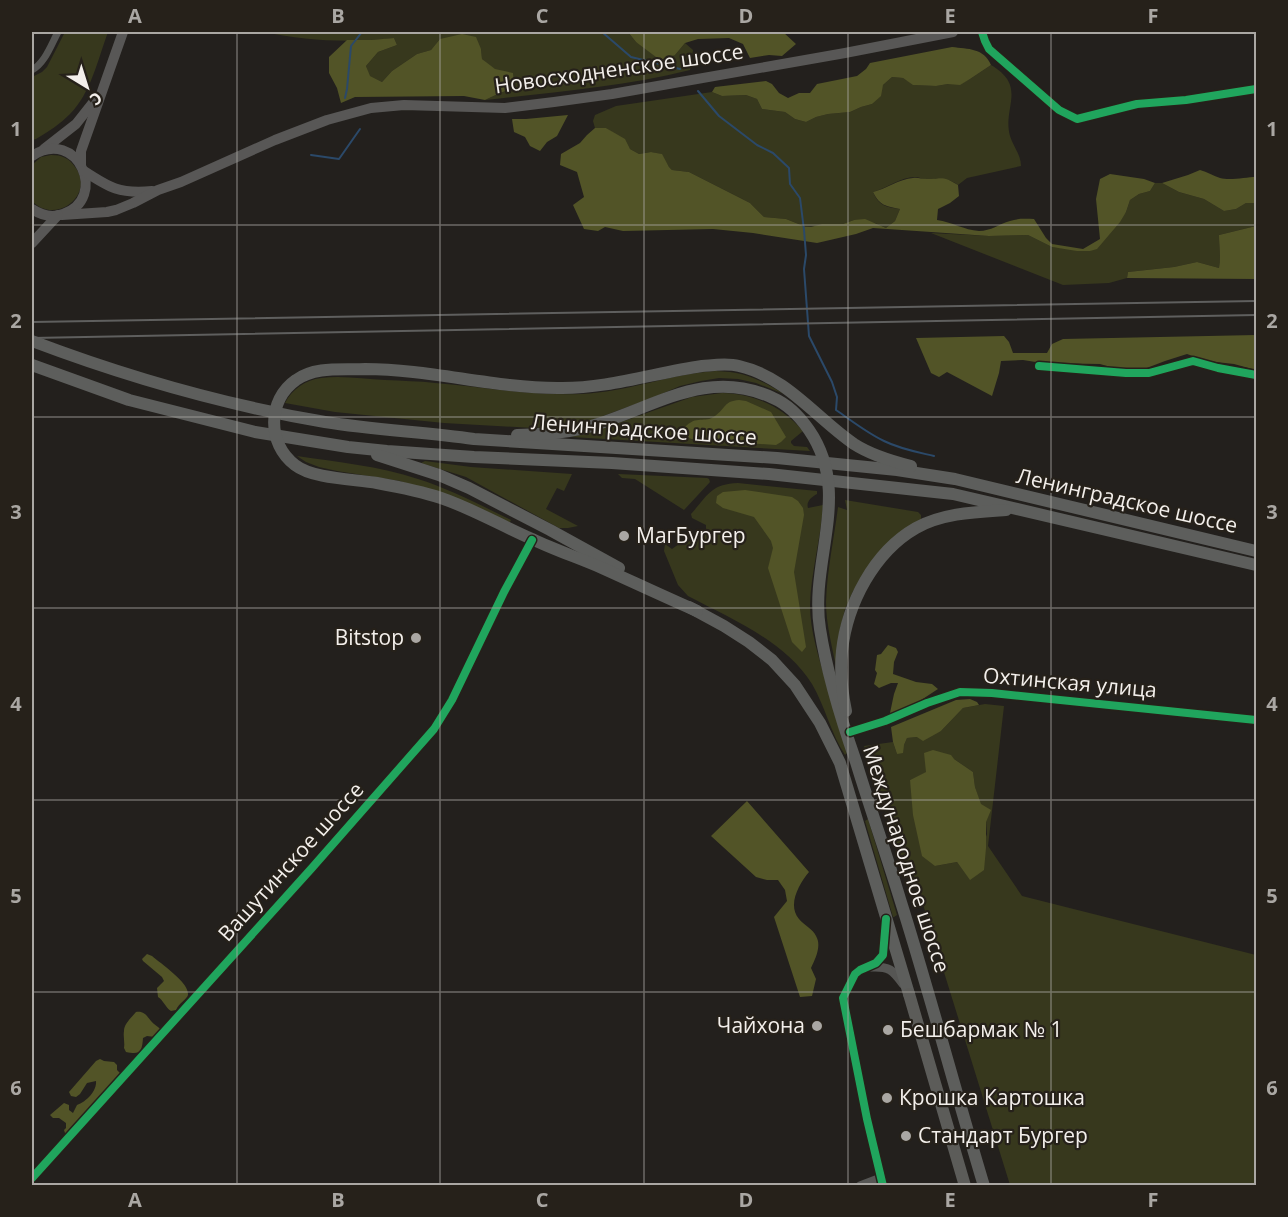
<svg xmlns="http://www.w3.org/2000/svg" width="1288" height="1217" font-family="'Open Sans',sans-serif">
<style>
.green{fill:#37381d;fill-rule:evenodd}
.forest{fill:#525427}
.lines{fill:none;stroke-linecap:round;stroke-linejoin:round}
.stream{stroke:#2b4969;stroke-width:2}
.minor{stroke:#565654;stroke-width:7}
.tertiary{stroke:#565654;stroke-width:9}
.secondary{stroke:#585756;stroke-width:10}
.trunk{stroke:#5d5e5c;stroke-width:12}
.motorway{stroke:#5c5c59;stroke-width:12}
.rail{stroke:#5f5f5e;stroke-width:2}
.cycleway-casing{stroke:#26211a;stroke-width:11}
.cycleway{stroke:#20a55d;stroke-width:8}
.grid{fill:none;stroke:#aaa7a3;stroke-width:1.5;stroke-opacity:0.55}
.poi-dot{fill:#aaa7a3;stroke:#26211a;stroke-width:2}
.labels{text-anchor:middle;stroke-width:4.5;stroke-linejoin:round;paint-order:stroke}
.street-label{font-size:21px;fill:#f3efeb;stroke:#26211a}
.poi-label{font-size:21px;fill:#f3efeb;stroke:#26211a;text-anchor:start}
.neatline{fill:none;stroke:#aaa7a3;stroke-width:2}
.grid-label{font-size:20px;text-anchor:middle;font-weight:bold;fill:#aaa7a3}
</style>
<rect width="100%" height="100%" fill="#23201d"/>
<!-- green -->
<g class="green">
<path d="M65,32H108C98,59 91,93 70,114C60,124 48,132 36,139L32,140V77L42,72L47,67Z"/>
<path d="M264,32H628L636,42L675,55L685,43L693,50L690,70C623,87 553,92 485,100L500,93L514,88L482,59L481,49L440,39L431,50L417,54L392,71L382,82L369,76L366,66L378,52L397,45L394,38C351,43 306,41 264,32Z"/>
<path d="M991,65C1028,87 1002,107 1010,136C1013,146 1021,155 1021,166L967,178L958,185C942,175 941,180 925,179C922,179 919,177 915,177C901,177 887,188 873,192C879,206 886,207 900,209L895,221L886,228L875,223L854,220L843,224L806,227L786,219L764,217L750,203L689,172L672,170L669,167L661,154L651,152L639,154L630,149L615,134L606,128H595L593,121L595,115L616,106L712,92L722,96L746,95L757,99L762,109L785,112L795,119L806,122L816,117L828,114L850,112L861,107L872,104L883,85L892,77L903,78L914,85L936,86L948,84H960L970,79Z"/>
<path d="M51,155C62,155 69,158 75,167C96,194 56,226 32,201V165L41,157Z"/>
<path d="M1155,183H1162L1179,192L1204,199L1224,211L1236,209L1246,203H1256V226L1219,235C1219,246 1221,257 1219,268L1197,262L1174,267L1128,272L1127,278L1109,283L1063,285L931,233L989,236L1028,235L1052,247L1090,251L1126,212L1130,200L1139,194L1150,191Z"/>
<path d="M716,371C745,372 759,379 784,394L756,383L738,379L719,378L701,381L680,386L652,398L592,420L561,426L533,428L444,423L335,412L285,403C292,389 306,380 321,378C342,375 364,379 385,380C402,381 419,381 435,383C484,387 532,396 581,394C627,392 670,374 716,371Z"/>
<path d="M722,393C755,394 781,406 803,431L791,441V443L794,446L807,447L810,451L571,437L593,432L692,397Z"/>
<path d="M297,456C337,462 379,466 418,479C450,489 480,505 511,520L509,524L400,481L337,471L319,467L306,462Z"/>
<path d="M425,461L471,467L572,474L564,491L557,488L546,509L578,526L568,528H559L466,477L421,463Z"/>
<path d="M618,474L707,478L709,479L710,482L684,510L635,479L622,478Z"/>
<path d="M738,483L817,491V494C811,497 806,502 808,508L823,505C821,538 811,572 810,605C810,631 819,658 826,682C833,705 841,729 848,752L845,755C831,734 825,706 812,684C785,641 732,619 688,596L678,585L664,551L665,544L672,549L679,544L694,540L693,534L706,529V525L692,518L691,514C708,495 711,484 738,483Z"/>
<path d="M845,500L918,512L921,515V520L853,591L845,609L840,629L836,667C832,646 826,624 826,602C827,570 834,539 838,507L847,510Z"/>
<path d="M985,704L1004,706L988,846L1022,896L1256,955V1185H1010L912,869L905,871L864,746L893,742L897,754L904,745L907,738L917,737L941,731L963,708ZM954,759L973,772L975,787L986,822L987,834L970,879L957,862L935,866L910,780Z"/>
<path d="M868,819L897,915L894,917H893L865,821Z"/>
</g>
<!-- forest -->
<g class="forest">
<path d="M628,32H783L796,44L782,56L769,55L750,58L743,44L729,38L698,39L685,43L675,55L660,60L636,42Z"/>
<path d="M462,34L476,37L481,49L482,59L495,69L513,73L514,88L500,93L485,100L464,96L355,97L341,103L337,88L329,73V57L347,40H371L394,38L397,45L378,52L366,66L370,76L382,82L392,71L417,54L431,50L440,39Z"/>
<path d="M952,47C968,49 984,48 991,65L970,79L960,85L948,84L936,86L913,85L903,78L892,77L883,85L881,96L872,104L861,107L850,112L828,114L816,117L806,122L795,119L785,112L762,109L757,99L746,95L722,96L712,92L715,87L766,81L772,84L779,93L788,98L799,93H810L817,84L857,76L866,69L870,63Z"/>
<path d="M568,115L557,136L547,142L540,151L530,146L525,137L514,132L512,119H526Z"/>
<path d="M595,128H606L625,139L630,149L639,154L651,152L662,154L669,167L672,170L689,172L750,203L764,217L786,219L806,227H811L822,224H843L854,220L865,219L886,228L895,221L900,209C886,206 880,206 873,192C886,189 899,179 913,178C917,177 922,179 927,179C943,179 942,175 958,185L959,196L950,203L938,209L937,220C952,222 964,230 979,231C991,231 999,224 1010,221C1018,218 1027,219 1034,219L1046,238L1052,244L1083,249L1100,239L1096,199L1100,179L1110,174L1144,179L1155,183L1150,191L1139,194L1130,200L1126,212L1120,222L1097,249L1090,251H1077L1052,247L1028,235L989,236L873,228L856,234L817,243L753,233L713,229L623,231L605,227L598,231L584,229L573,205L584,197L577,172L560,165L561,154L580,143L587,135Z"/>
<path d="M1200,170C1207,172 1214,176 1220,178C1230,181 1246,177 1256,177V203H1246L1236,209L1224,211L1204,199L1179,192L1162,183L1188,175Z"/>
<path d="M1256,226V279L1127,278L1128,272L1174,267L1197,262L1219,268C1221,257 1219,246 1219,235Z"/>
<path d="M1256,335V370L1234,364L1207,361L1187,354L1165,361L1144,369L1133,370H1121L1100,364L1042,363L1023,360L1001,361L999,373L992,396L947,372L939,377L931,373L916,338L1004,336L1009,342L1013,353H1047L1052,344L1063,339Z"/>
<path d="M739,400L746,401L771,412L786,437L781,442L776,445L691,439L685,435L684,428C697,414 704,424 715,416C726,408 724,401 739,400Z"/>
<path d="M745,490L792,497L798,501L803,508L804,515L794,572L806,647L802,652L792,642L768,568L773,548L771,541L754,517L723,508L716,503L717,496L723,492Z"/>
<path d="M888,645L896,648L898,652L894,662L893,674L916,682L932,684L938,689L915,704L894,713H890L894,694L898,683H891L879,688L874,684L877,673L875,670L877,655L881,654Z"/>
<path d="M970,699L977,702L979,705L963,708L941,731L923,741L917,737L907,738L904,745L903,753L897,754L893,742L891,727L956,700Z"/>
<path d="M933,750L951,755L954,759L973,772L975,787L981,804L991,810L986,822V848L984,870L970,880L957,862L935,866L922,856L913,815L910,780L926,772L924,753Z"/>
<path d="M747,801L809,872C799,884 787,905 799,919C804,925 813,929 816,936C822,946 815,959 811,968L816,979L812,996L800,997L774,917L787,901L785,890L778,880H767L756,877L711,836Z"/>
<path d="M147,954L152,956C160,963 190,983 188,995C187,999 179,1003 176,1010L171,1011C165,1007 164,1001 158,997L157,988L164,981L162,977L143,961L142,959Z"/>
<path d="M136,1012C144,1011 146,1015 151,1021C154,1025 158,1026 161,1030L155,1037L147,1036L143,1038C142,1052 140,1055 126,1052L124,1048C125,1042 123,1037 124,1031C124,1024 131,1018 136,1012Z"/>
<path d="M100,1059L104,1061L114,1062L117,1065V1070L120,1073L68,1133H65L64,1130L66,1128V1123L59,1118H53L50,1115L64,1103L69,1105V1110L73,1113L77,1105C86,1102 97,1091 96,1081L87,1083L80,1094L76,1097L71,1096L69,1092L96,1061Z"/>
</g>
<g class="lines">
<!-- stream -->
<g class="stream">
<path d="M602,32L631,57L680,69"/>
<path d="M698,91L719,116L757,145L773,153L789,168L790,184L800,198L804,230L806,255L804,269L809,336L832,382L837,397L836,410C852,421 867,433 884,441C900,449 917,452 934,456"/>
<path d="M345,98L347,89L351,46L362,32"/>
<path d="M311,155L339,159L360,129"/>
</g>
<!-- minor -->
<g class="minor">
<path d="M982,32L985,41L989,49L1059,110L1077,119L1137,104L1186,100L1256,89"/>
<path d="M32,70C45,63 51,45 58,32"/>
<path d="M1039,366L1126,373H1149L1193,361L1218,368L1256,375"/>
<path d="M850,732L885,721L927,703L960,692L992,693L1256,720"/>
</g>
<!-- tertiary -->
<g class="tertiary">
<path d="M871,967C889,966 893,970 903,984"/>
<path d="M32,1178L311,869L434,729L452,700L504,592L532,540"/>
<path d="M860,1186L881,1178"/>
<path d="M883,1186L867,1119L843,998L855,974L860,970L876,963L883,955L886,924"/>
</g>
<!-- secondary -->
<g class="secondary">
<path d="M44,149L76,124L95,100"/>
<path d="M32,156C78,126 109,199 63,214C52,218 41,215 32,209"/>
<path d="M81,165V151L123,32"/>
<path d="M84,171C110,188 119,194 152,191"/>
<path d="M62,215L107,212L116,210L133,203L158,190L181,182L275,140L327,120L371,108L404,105L505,108L554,102L612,94L845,53L953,32"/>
<path d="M32,243L58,215"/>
</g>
<!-- trunk -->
<g class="trunk">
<path d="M32,341C127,377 225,405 325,422C374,430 425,432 474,439L777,458L897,470L955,479L1256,551"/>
<path d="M32,365L129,400L255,432L348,447L387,451L474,457L612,463L769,474L953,494L1256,565"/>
<path d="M517,435C544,434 572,433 598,424C658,405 709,368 773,398C787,404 800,417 809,430C853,494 809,560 820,629C827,674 841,719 856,762C870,808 886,853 900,899C930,994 955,1090 984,1186"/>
<path d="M377,455L439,475L469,488L550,530L619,568"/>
<path d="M689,607L724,626L749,642L772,660L795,685L820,723L840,763L909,994"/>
<path d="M697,611C665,597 633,582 602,568C579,558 555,550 532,539C502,526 473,509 441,498C420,491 399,487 377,483C353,479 313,479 295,465C267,444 267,400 296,380C315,366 342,370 365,369C430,369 493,388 558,388C607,389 654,373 702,366C715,365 727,363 739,366C787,377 816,418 854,444C871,455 891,461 911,466"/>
<path d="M846,711C842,692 840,670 842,651C847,604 874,552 916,528C943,513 976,512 1006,510"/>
</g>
<!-- motorway -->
<path class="motorway" d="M909,994L965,1186"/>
<!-- rail -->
<g class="rail">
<path d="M32,322L1256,301"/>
<path d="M32,338L1256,315"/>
</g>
<!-- cycleway casing -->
<g class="cycleway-casing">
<g id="cycleway">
<path d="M982,32L985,41L989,49L1059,110L1077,119L1137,104L1186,100L1256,89"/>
<path d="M1039,366L1126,373H1149L1193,361L1218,368L1256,375"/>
<path d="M850,732L885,721L927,703L960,692L992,693L1256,720"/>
<path d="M32,1178L311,869L434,729L452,700L504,592L532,540"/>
<path d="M883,1186L867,1119L843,998L855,974L860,970L876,963L883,955L886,919"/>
</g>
</g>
<!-- cycleway -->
<use href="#cycleway" class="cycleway"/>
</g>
<!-- grid -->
<path class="grid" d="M237,32V1186M440,32V1186M644,32V1186M848,32V1186M1051,32V1186M32,225H1256M32,417H1256M32,608H1256M32,800H1256M32,992H1256"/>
<!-- markers -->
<g class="poi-dot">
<circle cx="624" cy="536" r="6"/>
<circle cx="416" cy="638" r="6"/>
<circle cx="817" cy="1026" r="6"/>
<circle cx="888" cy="1030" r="6"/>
<circle cx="887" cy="1098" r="6"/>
<circle cx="906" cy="1136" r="6"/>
</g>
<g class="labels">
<!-- street labels -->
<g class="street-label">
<text transform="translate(619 69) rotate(-8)" y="7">Новосходненское шоссе</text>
<text transform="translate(644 430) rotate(4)" y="7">Ленинградское шоссе</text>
<text transform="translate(1127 501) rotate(13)" y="7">Ленинградское шоссе</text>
<text transform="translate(1070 683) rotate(5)" y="7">Охтинская улица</text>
<text transform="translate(906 859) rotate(72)" y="7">Международное шоссе</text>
<text transform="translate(291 862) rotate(-48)" y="7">Вашутинское шоссе</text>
</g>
<!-- poi labels -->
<g class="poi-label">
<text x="636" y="543">МагБургер</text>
<text x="404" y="645" text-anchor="end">Bitstop</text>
<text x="805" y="1033" text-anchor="end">Чайхона</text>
<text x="900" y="1037">Бешбармак № 1</text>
<text x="899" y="1105">Крошка Картошка</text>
<text x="918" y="1143">Стандарт Бургер</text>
</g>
</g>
<!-- border -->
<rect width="1288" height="1217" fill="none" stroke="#26211a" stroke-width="66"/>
<!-- north arrow -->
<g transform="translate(87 87) rotate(142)" stroke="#26211a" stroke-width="4.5" paint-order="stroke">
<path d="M0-4.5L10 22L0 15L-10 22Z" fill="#f3efeb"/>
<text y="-9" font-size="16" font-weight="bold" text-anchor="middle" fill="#f3efeb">С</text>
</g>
<rect x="33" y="33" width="1222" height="1151" class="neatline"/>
<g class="grid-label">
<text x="135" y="23">A</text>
<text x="338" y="23">B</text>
<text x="542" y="23">C</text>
<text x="746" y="23">D</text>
<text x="950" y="23">E</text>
<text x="1153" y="23">F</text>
<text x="16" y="136">1</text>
<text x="1272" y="136">1</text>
<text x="16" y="328">2</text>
<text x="1272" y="328">2</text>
<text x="16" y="519">3</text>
<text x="1272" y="519">3</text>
<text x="16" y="711">4</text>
<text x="1272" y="711">4</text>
<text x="16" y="903">5</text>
<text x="1272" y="903">5</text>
<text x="16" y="1095">6</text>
<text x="1272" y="1095">6</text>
<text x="135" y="1207">A</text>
<text x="338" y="1207">B</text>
<text x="542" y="1207">C</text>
<text x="746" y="1207">D</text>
<text x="950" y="1207">E</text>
<text x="1153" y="1207">F</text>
</g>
</svg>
